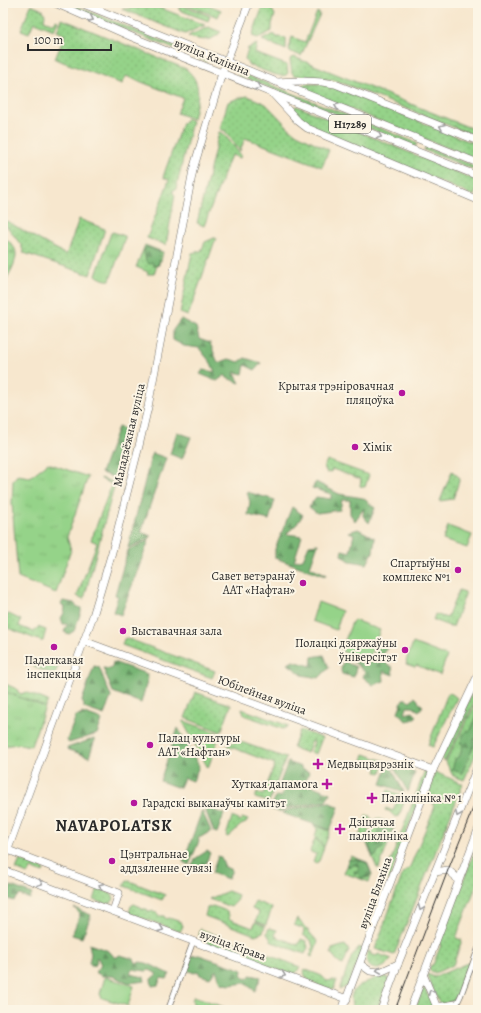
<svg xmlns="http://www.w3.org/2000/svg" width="481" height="1013" font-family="Alegreya,serif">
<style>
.grass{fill:url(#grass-dots);stroke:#607f5a}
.forest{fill:url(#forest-firs);stroke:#527050}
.cemetery{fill:url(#cemetery-stones);stroke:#607f5a}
.park{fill:url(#park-tufts);stroke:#607f5a}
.pitch{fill:#95d389;stroke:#607f5a}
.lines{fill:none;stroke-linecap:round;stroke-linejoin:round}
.street-casing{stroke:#726d64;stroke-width:6}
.secondary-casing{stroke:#726d64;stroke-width:8}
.primary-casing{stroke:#726d64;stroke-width:8}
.street{stroke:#fff;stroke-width:4.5}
.secondary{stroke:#fff;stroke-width:7}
.primary{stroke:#fff;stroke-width:7}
.tram{stroke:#2b2b2b;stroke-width:1}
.oneway{stroke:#a0a0a0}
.poi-dot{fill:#b5179e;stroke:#fcf5e5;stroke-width:1.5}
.labels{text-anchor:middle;stroke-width:4;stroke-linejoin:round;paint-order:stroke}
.shield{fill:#fcf5e5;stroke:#6a6863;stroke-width:1}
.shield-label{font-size:11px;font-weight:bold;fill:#2b2b2b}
.street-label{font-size:12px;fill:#2b2b2b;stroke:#fcf5e5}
.poi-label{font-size:12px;fill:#2b2b2b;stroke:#fcf5e5;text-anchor:start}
.district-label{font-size:16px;font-weight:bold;letter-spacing:1px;fill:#2b2b2b;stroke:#fcf5e5}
</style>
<defs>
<pattern id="grass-dots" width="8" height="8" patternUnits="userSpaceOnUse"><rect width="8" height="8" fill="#95d389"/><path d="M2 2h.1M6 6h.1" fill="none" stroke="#81b576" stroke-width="1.8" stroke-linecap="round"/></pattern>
<pattern id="forest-firs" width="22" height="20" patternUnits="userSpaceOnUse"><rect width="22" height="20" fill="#78b575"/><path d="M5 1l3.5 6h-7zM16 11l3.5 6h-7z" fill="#639360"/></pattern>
<pattern id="cemetery-stones" width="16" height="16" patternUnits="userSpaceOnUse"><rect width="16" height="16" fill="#95d389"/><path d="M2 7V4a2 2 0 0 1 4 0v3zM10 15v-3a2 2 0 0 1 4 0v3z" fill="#81b576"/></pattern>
<pattern id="park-tufts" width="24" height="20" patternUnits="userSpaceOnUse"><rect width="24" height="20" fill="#95d389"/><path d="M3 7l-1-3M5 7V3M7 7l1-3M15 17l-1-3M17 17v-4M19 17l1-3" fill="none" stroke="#81b576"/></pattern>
</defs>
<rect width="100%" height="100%" fill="#fcf5e5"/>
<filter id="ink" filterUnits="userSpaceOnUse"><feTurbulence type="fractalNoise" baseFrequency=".025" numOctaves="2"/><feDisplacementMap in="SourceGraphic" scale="8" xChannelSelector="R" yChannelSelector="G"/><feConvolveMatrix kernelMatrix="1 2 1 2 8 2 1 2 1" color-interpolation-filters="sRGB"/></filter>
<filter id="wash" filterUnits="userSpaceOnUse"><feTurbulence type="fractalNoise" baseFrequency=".012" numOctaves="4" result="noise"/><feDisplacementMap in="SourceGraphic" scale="16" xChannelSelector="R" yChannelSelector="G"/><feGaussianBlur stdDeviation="0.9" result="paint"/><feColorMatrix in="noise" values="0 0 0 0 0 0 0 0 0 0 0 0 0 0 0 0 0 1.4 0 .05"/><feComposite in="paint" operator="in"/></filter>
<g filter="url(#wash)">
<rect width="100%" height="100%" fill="#f7e7ce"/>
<!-- grass -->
<g class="grass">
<path d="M58,3H68L208,59L207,62Z"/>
<path d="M181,3H204L221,10L218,17Z"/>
<path d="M264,3H268L275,15L272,24V31L258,38L252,36Z"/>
<path d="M31,5L43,10L45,15L44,20L54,24L56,20L58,21L54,30L34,22L29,33L21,30Z"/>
<path d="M152,5L205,25L185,34L122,9Z"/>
<path d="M181,5L210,16L208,21L179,10Z"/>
<path d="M317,12L320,14L301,56L289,51L290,43L292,37L305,42Z"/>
<path d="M62,19L186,69C204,84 197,100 193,119L177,113L183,98L126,76L122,84L55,59L65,35L57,31Z"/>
<path d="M208,27L221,32C212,42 200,41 188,36Z"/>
<path d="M273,34L277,37L286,38V50L262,40Z"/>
<path d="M257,44L255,53L287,65L288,73L286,75L281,76L273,74L249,65L245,59L248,48Z"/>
<path d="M294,57L478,131V137L337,81L294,75L292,73L290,60L291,58Z"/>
<path d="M239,72L417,143L415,147L238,75Z"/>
<path d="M304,84H320L334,87L478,145V160L302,90L301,88Z"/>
<path d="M248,96L266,104L289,128L297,134L329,150L322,167L245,138L240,151L225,131L220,129L228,102L242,97Z"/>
<path d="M297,106L478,181V186L474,196L308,126L300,119L294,111V107Z"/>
<path d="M188,119L192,121L176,189L173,190V193L175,195L166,245L147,238L169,180L163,177L182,123H184L185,120Z"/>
<path d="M219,132L223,133L241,155L240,158L231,155L204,226L197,223Z"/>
<path d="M426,147L478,167V171L424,150Z"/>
<path d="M3,219L66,255L79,219L105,229L90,275L24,253L21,245L3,221Z"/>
<path d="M214,238H216L188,316L180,313L192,253L201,251L205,242Z"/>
<path d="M145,245L163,252L161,261L158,262L154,274H147L148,272L136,267Z"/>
<path d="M327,460L369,475L365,487L360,486L361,479L332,469L331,472L327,473L324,467Z"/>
<path d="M452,471L460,478L453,499L440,501Z"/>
<path d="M101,478L115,483L84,599L77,596L97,543L91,540L112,484L101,479Z"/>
<path d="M459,590L465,592V595L453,627H449V626L433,620L435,614L447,618Z"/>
<path d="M9,614L21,620L19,626L34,632L38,627L46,630L43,641H41L5,627L4,625L7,615Z"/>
<path d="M126,638L215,671L212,678L122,645L124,639Z"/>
<path d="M55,657L60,659L55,675L34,667L36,662L51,666Z"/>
<path d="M3,683L17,689L18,692L21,694L26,692L48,701L45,707L3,691Z"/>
<path d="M478,691V695L445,761L441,759L472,693Z"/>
<path d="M195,692L231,705L221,732L185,718Z"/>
<path d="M448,693L452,694L457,698L433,747L428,745Z"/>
<path d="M478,699V749L464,780L453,776L446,762Z"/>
<path d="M242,709L289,726L283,729L244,715Z"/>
<path d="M184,721L220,734L208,768L183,722Z"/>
<path d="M300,730L322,738L316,754L310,752L314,742L312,740L307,753L293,748Z"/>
<path d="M238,741L286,758L269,802L255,798L257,793L263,795L275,764L228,746V744Z"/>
<path d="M364,754L385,761L381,773L376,772L378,764L366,760L365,761L362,760Z"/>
<path d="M425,770L428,775L389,879L383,881Z"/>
<path d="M435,772L463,784L394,955L375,949L403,873L409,869L434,809L433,803L429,791Z"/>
<path d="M388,790L406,797L399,816L395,817L389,811L385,810L386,808L393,811L397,801L386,796Z"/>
<path d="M366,815L370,816V818L373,819L372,824L370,823L368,829L369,830L368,834H366L363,843L357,840L362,830L361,829L362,825L364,826L366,820L365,819Z"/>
<path d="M232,817L241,821L242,818L248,820L246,823L241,825L228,837L226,836Z"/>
<path d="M377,818L395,825L379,868H377L367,844Z"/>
<path d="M314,825L330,831L324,847L315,837L317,829Z"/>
<path d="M315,838L324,848L319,861L316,863L313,862L316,854L310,852Z"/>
<path d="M478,842V881L456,938L462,940L453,965L435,973L429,970L431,965H433L441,945L439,944Z"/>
<path d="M351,856L367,862L372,874L369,882L344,873Z"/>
<path d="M20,860L44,869L43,873L32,869L27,874L16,869Z"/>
<path d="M127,880L165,895L162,900L124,886Z"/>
<path d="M98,888L112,894L114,899L111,903L106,904L94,900Z"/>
<path d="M228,891L238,895L236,902L231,907L209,899Z"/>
<path d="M255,901L272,908L266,925L256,921L259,912L252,909Z"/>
<path d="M134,904L141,907V909H147L148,912H150L152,911L157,913L158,916H164L165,918L167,919L169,918L181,922L183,926L180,932L129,913L131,906Z"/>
<path d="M213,906C220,909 231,910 229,919L253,928L255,922L265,926L263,932L255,935L205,916L207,908Z"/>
<path d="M297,918L318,942L312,957L310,956L313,947L311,940L303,935L304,929L294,925Z"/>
<path d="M269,928L277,930L275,936L298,945L301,939L306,941L308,947L305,954L272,942L267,933Z"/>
<path d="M200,929L253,949L256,954L264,953L300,967L296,973L289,974L203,941L199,936Z"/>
<path d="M345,945L349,950L343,965L340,964L331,953L332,949Z"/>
<path d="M359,947L363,949L348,986L339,990L352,956Z"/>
<path d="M368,951L371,952L370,954L377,956L378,954L392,959C390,961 387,964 385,966C372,974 363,964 368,951Z"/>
<path d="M470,962L459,995L452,1001L440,1005L427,976V974L435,977Z"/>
<path d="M304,969L322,976L327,981L334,980L337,981L333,990C322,986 303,984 304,969Z"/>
<path d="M378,977H386L389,979L377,1010H353C346,986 360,986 378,977Z"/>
<path d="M424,989L426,990L435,1010H415L422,990Z"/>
</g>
<!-- forest -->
<g class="forest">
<path d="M146,247C151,248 154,251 160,252L159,265L154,266L152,262L149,264L146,261L144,251Z"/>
<path d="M181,319L196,327L199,339L210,343L218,363L229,359L239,362L245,358L261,363L255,370L245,365L243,374L234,372L240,383L227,378L225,375L217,381L200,374L203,370L215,372L211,363L199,348L184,346L173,340V330Z"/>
<path d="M118,427L128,430L120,463L119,462L118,466H119L116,478L101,473Z"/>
<path d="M177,432L191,437L182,459L170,454Z"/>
<path d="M152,453L166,458L141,532L151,536L150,538L128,548Z"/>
<path d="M316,482L339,494L363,498L375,508L369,523L363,516L364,508L355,521L350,514V500H342L340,510L317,513L309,507L316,497L331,499V494L312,488Z"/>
<path d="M247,492L275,500L269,520L248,515L250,502Z"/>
<path d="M292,507L303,515L296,525L286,534L302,536L294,561L303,559L309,545L318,544L310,567L326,574L325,576L275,558V549Z"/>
<path d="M358,529L375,538L373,552L367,564L350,561L341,555L342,550L350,552L354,534L349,532Z"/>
<path d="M149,540L121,615L113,612L118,596L115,595L128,550Z"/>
<path d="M63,601L74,603L76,606L81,608V612L74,631L69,634L64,632L67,625V624H63L61,618L64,613L65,607L61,604Z"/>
<path d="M382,641L388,645L381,660L392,667L393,675L383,671L384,681L373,685L363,677L365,672L348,657L349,656L363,663L373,662L374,653Z"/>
<path d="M324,655L329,668L319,678L302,675L288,664L293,661L311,666L312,657Z"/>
<path d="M343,661L356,667L354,677L342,674L341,670Z"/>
<path d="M113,662L147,674L148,678L141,703L113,692L103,668L110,669L112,667Z"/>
<path d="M94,666L99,667L111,697L104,715L84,708V705L82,701Z"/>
<path d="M415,697L418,700V702L423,706L419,711L413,707H407L405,714L413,712L417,716L412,720L406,721L398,712L403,699H406L410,701Z"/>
<path d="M82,713L102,720L97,734L69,743L67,740L76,716L81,715Z"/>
<path d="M478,713V738L474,739V745L462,773L452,770L455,759L460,756L463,744L460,743L465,732L471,730Z"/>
<path d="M178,728L199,766L193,781L184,778L180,787L179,788L160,781Z"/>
<path d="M93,739L95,740L89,757L67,749V748Z"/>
<path d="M288,762L301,767V769L309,772L305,783L330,793L326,801L288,808L279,812L271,809L275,797L278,796L281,797L285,787L282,786L280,783Z"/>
<path d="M393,764L415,772L408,792L393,766Z"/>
<path d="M388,765H390L404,792L381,784Z"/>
<path d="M328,802L339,807L330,830L282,813L288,810Z"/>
<path d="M206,805L216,808L215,811L224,814L217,833L214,832L205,809Z"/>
<path d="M202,811L211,831L201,837L198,838L199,841L189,865L183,862Z"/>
<path d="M389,825L393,827L391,832L382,830L381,832L387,839L383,848L378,851L376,856H373L369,846L371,838L378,836V829Z"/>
<path d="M207,851L210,853L203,870L191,866L196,858Z"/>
<path d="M218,856L221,857L225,867L232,870L228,879L212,873Z"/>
<path d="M349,859L353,860L356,859L367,863L371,873L369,877L361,878L358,873L355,874L354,871H359V867L354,864L351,867L347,866Z"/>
<path d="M11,886L32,894L30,899L20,895L14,901L6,898Z"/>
<path d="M74,908L91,915L82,938L72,935L80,914Z"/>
<path d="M89,944L109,951L115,958L120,955L134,959L136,963C147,959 159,971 170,974L167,979L161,978L158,985L152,986L151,979L157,974L150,970L146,971L132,969L130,974L144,977L145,981L129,983L112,976H102L95,972L101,965L98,958H96L97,963L93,967L89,963L91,954Z"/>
<path d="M199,955L243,970L241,974L245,979L250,977V975L261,977L255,991L245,983L230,985L221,983L216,970L210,978L200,975L198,971L194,973L187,970L191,956Z"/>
</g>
<!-- cemetery -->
<path class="cemetery" d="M3,237C6,240 11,242 13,246C22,256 8,276 3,285Z"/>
<!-- park -->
<g class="park">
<path d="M113,232L125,236V238L110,280C106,281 99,278 96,275L111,233Z"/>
<path d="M48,463L88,477L67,537L71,550L56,593L18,578L12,503L13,481L17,475L30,477Z"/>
<path d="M3,691L45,707L31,746L18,744L3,746Z"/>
<path d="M194,996L232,1010H194V1006L192,1000Z"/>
</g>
<!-- pitch -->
<g class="pitch">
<path d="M448,526L472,535L467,548L443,540Z"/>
<path d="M318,602L342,611L336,630L312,621Z"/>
<path d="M354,620L380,630L368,661L341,651L352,622Z"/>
<path d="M413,643L447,656L440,675L416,665L415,667L406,664L407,662L406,661Z"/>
<path d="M105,977L134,986L128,1006L102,998L100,994Z"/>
</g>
</g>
<g filter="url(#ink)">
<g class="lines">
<!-- street casing -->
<g class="street-casing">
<g id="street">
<path d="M168,1010L193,942"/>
<path d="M454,1010L461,995L478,949"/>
</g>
</g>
<!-- secondary casing -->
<g class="secondary-casing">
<g id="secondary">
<path d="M277,82C297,81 316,80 335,84L478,141"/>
<path d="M273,94L298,121L307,128L478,200"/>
<path d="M84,641L433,770"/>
<path d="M8,850L119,893L113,911"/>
<path d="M3,863L93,616L112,552L139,446L148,407L193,170L222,73L249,3"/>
<path d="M3,870L347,999"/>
<path d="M435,872L448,870L455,876L458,881"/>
<path d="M360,964L370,971L380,972L398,964"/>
<path d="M423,974L438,1010"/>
<path d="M437,1007L456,1004"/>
<path d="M342,1010L433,770L478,675"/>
<path d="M381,1010L398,964L478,765"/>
<path d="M410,1010L478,830"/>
</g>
</g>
<!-- primary casing -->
<g class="primary-casing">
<g id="primary">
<path d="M55,3L132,37L478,176"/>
<path d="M81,3L478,163"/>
</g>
</g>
<!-- street -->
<use href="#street" class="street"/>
<!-- secondary -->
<use href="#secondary" class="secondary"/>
<!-- primary -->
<use href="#primary" class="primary"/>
<!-- tram -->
<path class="tram" d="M395,1010L448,870L478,796"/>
</g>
<!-- one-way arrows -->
<defs><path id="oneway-chevron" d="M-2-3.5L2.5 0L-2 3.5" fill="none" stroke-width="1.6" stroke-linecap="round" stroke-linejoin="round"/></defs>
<g class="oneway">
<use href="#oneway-chevron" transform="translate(91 19) rotate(24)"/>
<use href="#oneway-chevron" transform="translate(258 87) rotate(21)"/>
<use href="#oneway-chevron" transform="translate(337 106) rotate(-158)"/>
<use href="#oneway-chevron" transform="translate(442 127) rotate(-158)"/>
<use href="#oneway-chevron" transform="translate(379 136) rotate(22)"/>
<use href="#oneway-chevron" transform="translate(458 814) rotate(112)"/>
<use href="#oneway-chevron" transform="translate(40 883) rotate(20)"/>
<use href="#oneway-chevron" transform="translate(101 886) rotate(-159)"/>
<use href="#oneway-chevron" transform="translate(421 908) rotate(112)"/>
<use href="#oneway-chevron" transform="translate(161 929) rotate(21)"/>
<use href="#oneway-chevron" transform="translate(379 970) rotate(172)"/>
<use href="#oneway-chevron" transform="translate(283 975) rotate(20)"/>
<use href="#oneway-chevron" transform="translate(431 992) rotate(-113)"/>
</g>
</g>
<!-- markers -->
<g class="poi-dot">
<circle cx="402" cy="393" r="4"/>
<circle cx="355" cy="447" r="4"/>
<circle cx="458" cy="570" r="4"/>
<circle cx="303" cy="583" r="4"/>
<circle cx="123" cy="631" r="4"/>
<circle cx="54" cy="647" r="4"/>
<circle cx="405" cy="650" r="4"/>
<circle cx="150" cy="745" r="4"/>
<path d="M316 758h4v4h4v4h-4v4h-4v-4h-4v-4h4z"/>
<path d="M325 778h4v4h4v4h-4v4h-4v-4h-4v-4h4z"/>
<path d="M370 792h4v4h4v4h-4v4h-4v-4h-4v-4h4z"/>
<circle cx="134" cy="803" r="4"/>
<path d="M338 823h4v4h4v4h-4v4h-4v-4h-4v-4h4z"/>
<circle cx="112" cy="861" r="4"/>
</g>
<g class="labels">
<!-- shield labels -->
<rect class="shield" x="329" y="115" width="42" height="18" rx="3"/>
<g class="shield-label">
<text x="350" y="128">Н17289</text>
</g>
<!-- street labels -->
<g class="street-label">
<text transform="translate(212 57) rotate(22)" y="4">вуліца Калініна</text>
<text transform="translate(129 435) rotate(-77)" y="4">Маладзёжная вуліца</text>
<text transform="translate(262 695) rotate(20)" y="4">Юбілейная вуліца</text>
<text transform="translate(375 893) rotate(-70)" y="4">вуліца Блахіна</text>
<text transform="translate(233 945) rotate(20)" y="4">вуліца Кірава</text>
</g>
<!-- poi labels -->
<g class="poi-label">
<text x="394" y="390" text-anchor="end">Крытая трэніровачная<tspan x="394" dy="14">пляцоўка</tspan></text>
<text x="363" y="451">Хімік</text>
<text x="450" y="567" text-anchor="end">Спартыўны<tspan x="450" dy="14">комплекс №1</tspan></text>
<text x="295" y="580" text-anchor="end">Савет ветэранаў<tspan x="295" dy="14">ААТ «Нафтан»</tspan></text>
<text x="131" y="635">Выставачная зала</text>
<text x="397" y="647" text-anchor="end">Полацкі дзяржаўны<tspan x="397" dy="14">ўніверсітэт</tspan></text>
<text x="54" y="664" text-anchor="middle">Падаткавая<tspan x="54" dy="14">інспекцыя</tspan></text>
<text x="158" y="742">Палац культуры<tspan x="158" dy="14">ААТ «Нафтан»</tspan></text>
<text x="327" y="768">Медвыцвярэзнік</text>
<text x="318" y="788" text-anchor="end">Хуткая дапамога</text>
<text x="381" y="802">Паліклініка № 1</text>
<text x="142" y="807">Гарадскі выканаўчы камітэт</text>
<text x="349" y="826">Дзіцячая<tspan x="349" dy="14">паліклініка</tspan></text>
<text x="120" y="858">Цэнтральнае<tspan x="120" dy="14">аддзяленне сувязі</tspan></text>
</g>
<!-- district labels -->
<g class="district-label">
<text x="114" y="831">NAVAPOLATSK</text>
</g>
</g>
<!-- margin -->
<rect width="481" height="1013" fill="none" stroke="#fcf5e5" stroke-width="16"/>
<!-- scale -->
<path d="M28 44v6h83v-6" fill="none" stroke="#2b2b2b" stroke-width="2"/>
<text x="34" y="44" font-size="12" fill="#2b2b2b" stroke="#fcf5e5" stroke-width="3" paint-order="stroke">100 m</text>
</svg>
